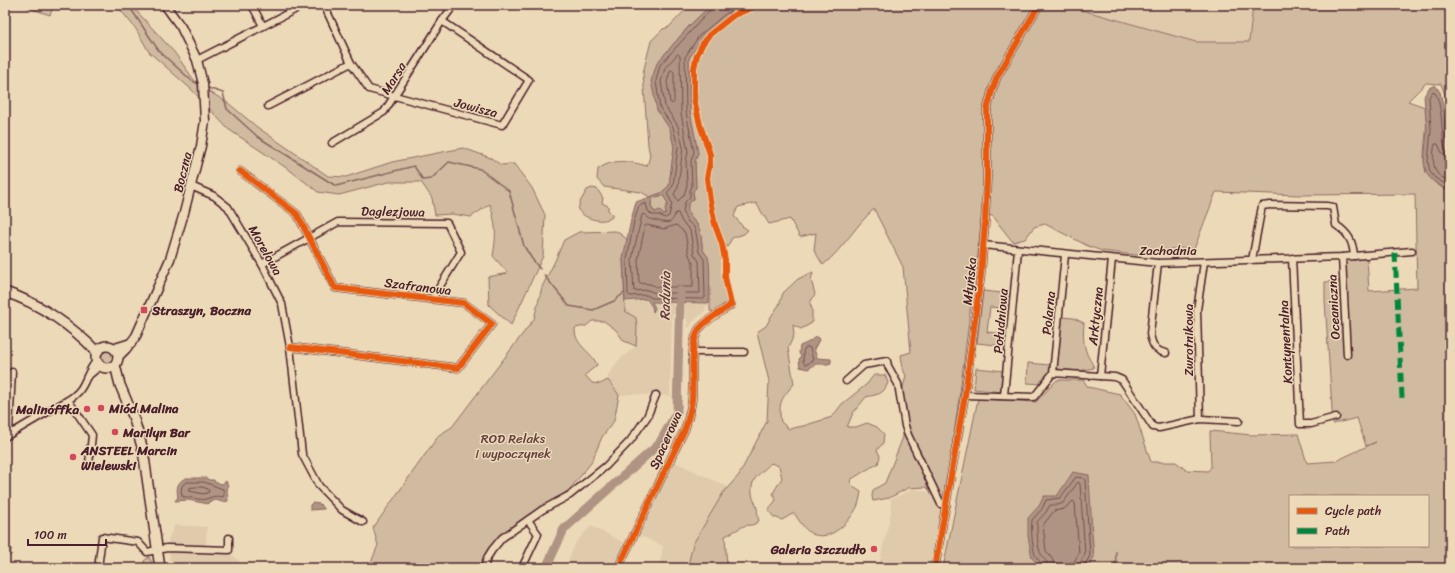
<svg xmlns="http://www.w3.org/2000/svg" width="1455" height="573" font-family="Sriracha,sans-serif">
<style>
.built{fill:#dfcaac}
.green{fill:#d1bba0;stroke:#8e6d66;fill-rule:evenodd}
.water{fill:#b09483;stroke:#876560;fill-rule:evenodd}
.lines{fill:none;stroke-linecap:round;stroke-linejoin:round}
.shore{stroke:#734e4e;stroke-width:1}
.stream{stroke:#876560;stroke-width:1.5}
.river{stroke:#b09483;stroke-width:9}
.minor-casing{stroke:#4a1f2b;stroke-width:9}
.tertiary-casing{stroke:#4a1f2b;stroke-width:11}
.secondary-casing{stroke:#4a1f2b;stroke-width:12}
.minor{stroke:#ecd9b7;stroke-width:6}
.tertiary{stroke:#ecd9b7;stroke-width:8}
.secondary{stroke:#ecd9b7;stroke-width:9}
.quiet{stroke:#00873e;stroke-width:5;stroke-dasharray:10 5;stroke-linecap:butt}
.cycleway-casing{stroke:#ecd9b7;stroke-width:8}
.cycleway{stroke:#e8590c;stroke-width:6}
.poi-dot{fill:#d1495b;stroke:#ecd9b7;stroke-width:1.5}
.labels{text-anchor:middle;stroke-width:3;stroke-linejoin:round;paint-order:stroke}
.street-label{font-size:13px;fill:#4a1f2b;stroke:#ecd9b7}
.poi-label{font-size:13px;font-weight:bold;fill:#4a1f2b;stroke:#ecd9b7;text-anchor:start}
.park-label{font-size:13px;fill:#653e42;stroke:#ecd9b7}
.water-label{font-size:14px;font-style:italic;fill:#643c41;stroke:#ecd9b7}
</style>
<rect width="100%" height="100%" fill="#ecd9b7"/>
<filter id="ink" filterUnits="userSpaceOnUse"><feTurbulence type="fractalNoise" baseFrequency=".025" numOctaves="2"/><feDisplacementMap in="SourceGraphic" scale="8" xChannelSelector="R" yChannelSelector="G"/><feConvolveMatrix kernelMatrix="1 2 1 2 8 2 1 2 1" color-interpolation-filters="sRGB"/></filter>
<g filter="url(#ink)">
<!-- built -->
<g class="built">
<path d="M1067,5H1252L1249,42H1195Z"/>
<path d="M647,299L652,311L655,308L651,302L709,303L705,308V311L691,323L690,327H687L688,322L684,314H673L672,316L670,396L633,394L619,395L608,380V375L619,360L636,346L625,311V301Z"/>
<path d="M675,462L728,487L723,493L693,544L689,568H659L663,546L641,536L634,538Z"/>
<path d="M914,489L930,492L941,512L930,568H878L891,513V499Z"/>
<path d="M175,525L207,527L205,552L231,554L244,566V568H171L168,539Z"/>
<path d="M591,526L625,543L613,568H565L576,542Z"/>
</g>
<!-- green -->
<g class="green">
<path d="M20,5H54L50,15Z"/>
<path d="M115,5H131L174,52L197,84L228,103L257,127L328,176L346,177L392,162L463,148L491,158L501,165L514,164L532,188L545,215L543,256L511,325L489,305L488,277L508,273L493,256C497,234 496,225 490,204L471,217L452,214L435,215L432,198L421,182H388L339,195L318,192L291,171L228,129L192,90L149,52L136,29L119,8Z"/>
<path d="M690,5H711L690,25L657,63V110L670,129L674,147L669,186L661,193L650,197L641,192L604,187L597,179L598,169C615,158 628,161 647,166L650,156L648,145L643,73L651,41L663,29L669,27Z"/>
<path d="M752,5H1064L1196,42H1249L1253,5H1450V109L1441,84L1426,83L1408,101L1425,107C1426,115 1427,124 1426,132C1424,158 1418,177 1447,190L1450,186V458L1443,460L1450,459V568H1116V551L1115,568H943L978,399L1036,402L1057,380H1083L1088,387L1120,394L1135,414L1151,462H1176L1186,470L1208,471L1211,467L1210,431L1252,435L1298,434L1307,463L1336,461L1376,442L1366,446L1357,418L1333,424L1325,301V282L1341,281V259L1367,258L1369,291L1417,288L1415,194L1301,195L1216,192L1194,249L1177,248L1136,255L1102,251L1088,246L1045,224L1034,227L1025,239L1013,242L1001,227L994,217L982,212L978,255L971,304L960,392L944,503L926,487L908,488L889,498L873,501L872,496L873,490L885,483L903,437L902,391L906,376L903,369L901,355L911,352L903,267L874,209C855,226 843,249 823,265L814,250L816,233L800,237L790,219L769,224L756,203L738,207L734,216L742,226L748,230L744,234L732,238L722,256L721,259L723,258L724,280L728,299L726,306L718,312L710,311V290L708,257L703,251L700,231L697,224L690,217L687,211L688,204L694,199L693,191L696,188L695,161L698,153L690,112L689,58L702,39L727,18L742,9ZM1290,496H1428V546H1290Z"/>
<path d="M592,188L597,189L603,198L602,203L608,206V210L612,214V217C602,224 585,219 578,210L580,202L587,190Z"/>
<path d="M664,195L668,203L665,209L666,214L664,215C654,212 648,209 653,198Z"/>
<path d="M616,231L627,239L623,259L625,311L636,318L637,327L636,346L624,341L616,330L604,321H592L586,326L575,328C574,346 591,350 597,365L585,375L592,383L600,384L608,380L619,395L614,421L602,437L591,463L569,490L495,540L485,557L481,568H369L378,545L373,528L439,435L452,427L534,319L542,287L555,261L564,240L579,232Z"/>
<path d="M813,272L811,280L815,294L810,303L812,309V323L801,329L793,325L794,335L788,348L794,384C781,399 778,402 781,422L789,429L803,426L832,417L842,404L867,384L874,375H885L888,383C883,395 878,394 866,397L853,413L847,427H856L867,423L877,427L884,434L883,443L877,450L880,456L878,464C868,468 859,475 850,480L852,486L861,492C860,497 859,503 857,507C850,521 833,540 815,535C806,533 799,520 794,513L782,520L774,517L768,510L776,500L773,493L782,478L779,466L771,463C762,473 750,477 752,493C752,499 756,503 757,508C758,513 757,516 759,521C751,527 752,524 744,526C741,527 730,534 725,536L727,568H694L689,561L693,544L723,493L739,475L767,421L769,381L757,332L766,326L772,315L779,305L783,293L798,279Z"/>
<path d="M983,291L1011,294L1009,309L990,307L987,332L1006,334L1005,346L977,343Z"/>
<path d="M1061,317L1073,318L1084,323C1083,333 1083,344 1087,354C1089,359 1092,362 1094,368L1078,371L1056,369Z"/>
<circle cx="107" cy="357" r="7"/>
<path d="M1028,363L1050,365L1048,378L1043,384L1027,383Z"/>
<path d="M976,368L1004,371L1002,392L974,389Z"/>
<path d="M5,546L9,547L12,550L10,552L12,554L7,558H5Z"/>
<path d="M149,557L151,561L153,568L144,567V561Z"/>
</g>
<!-- water -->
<g class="water">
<path d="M711,5H752L742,9L727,18L702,39L689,58L690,112L698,153L695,161L696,188L693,191L694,199L688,204C686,219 696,218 700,231C702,236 701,243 703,249C704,252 706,254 708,257C711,265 709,293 709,303L652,302L655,308L653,312L652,307L647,299L625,301L623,259L631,220L636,202L661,193L669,186L674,147L670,129L657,110L651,81L657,63L690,25ZM663,195L668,204L665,209L666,214L664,215L660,210L655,212C650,208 650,204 653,198Z"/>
<path d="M1435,85L1440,92L1443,105L1446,137L1450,156V186L1447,190L1433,181L1426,173L1424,162L1427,130L1424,96L1429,88Z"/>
<path d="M815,337H818L819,340L814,349L817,358L831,359V363L828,364H816L808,369L800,367L799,359L801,357L799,353L800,346L809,342Z"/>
<path d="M1073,472L1089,475L1092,533L1094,557L1088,568H1041L1032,558L1028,536V518L1039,506L1044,496H1057Z"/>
<path d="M186,478H206L209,480H214L215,482L222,484L226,481L228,486L227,491L228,501L222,502L216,500L208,502V504L188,500L175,501L178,497C176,488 177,482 186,478Z"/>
<path d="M312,503L320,504L324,508V509L310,510V505Z"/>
</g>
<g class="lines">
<!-- shore -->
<g class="shore">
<path d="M712,5L711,9L660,65L656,81L660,108L673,127L678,147L673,186L667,193L672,203L669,216L665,218L659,215H652L648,211L646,203L639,206L634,221L627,259L628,294L630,296L647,295L652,298L703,299L705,298L704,259L699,252L696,233L694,227L686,220L683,211L685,202L690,197V191L692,186L691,161L694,152L686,112L685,57L699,36L724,15L741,5"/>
<path d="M678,54L680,56L681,113L688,152L686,161L687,185L684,195L678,201L674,194L678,187L683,147L678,126L665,106L661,82L665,68Z"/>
<path d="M672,70L674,72V102L672,104L670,102L667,82L670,71Z"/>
<path d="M1450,151L1446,150L1444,147C1442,136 1442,96 1433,91L1429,97L1431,130L1428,162L1430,172L1435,178L1445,184H1450"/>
<path d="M1450,156L1442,153L1438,144H1435C1432,156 1431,180 1450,179"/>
<path d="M678,213L682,222L690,230L694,254L699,261L700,293H655L648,290L634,291L632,259L642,215L644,214C650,220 651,219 658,221C667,223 672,225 675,214Z"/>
<path d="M647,225L664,229L676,225L685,233L689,255L693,263V287H657L650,284L639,283L638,260L645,226Z"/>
<path d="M808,347L810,348L813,360L806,365L803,362C804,356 802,353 804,349Z"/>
<path d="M187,482H204L223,489L224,496L222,497C215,495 212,497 206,499C199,501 190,496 183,497L181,492L182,486Z"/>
<path d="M195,487H202L208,489L209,492L204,494L189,491L190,488Z"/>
<path d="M1043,568C1043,562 1037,560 1035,555C1032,544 1031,531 1032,520L1042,509L1046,500L1060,498L1076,477L1083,478L1085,480L1090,555L1084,568"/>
<path d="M1048,568C1048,561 1044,560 1041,554C1037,547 1037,530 1037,522L1046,512L1050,505H1058L1063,503L1078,482L1080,484L1085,554L1080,563L1079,568"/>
<path d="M1054,568L1053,560L1046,551L1043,525L1054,511L1064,509L1073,501L1075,503L1079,553L1074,562L1073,568"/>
</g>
<!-- stream -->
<g class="stream">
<path d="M126,5L131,9L159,51L192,81L199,84"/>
<path d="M208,88L223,93L227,109L258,137L336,186L414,166L423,180L431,179L449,162L480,169L509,191L524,246L532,259L540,269"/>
<path d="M544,275L569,306L593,310L614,301L624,293"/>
</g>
<!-- river -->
<path class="river" d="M546,568L564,529L659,444L677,412L680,291"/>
<!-- minor casing -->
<g class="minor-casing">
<g id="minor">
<path d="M252,5L263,26"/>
<path d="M324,5L351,63L369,89L502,125L529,80L442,21"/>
<path d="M197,60L304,5"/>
<path d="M268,106L351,63"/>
<path d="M332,143L384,112L442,21L454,5"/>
<path d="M240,171L297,214L335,288L464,303L492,324L458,368L290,347"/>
<path d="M191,186L214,196L228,207L262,264L282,304L290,347L302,454L319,486L342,510L363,522"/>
<path d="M983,245L1158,263L1342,257L1412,251"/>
<path d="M1342,257L1347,355"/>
<path d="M1292,258L1300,424H1311L1336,417"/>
<path d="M1252,260L1262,206L1270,205L1327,206L1333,207L1336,225C1348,233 1353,241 1354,256"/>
<path d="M1158,263L1150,334C1152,345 1155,351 1166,353"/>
<path d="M262,264L338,222L447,223L461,252L432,299"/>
<path d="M694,352H744"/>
<path d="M1053,373L1065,255"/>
<path d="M1100,376L1112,259"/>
<path d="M87,377L100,366"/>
<path d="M846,381L864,365L887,361L888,366L898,384L905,426L908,435L941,504L946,506"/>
<path d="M965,395L1034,397L1053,373L1115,377L1122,380L1153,427L1159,428L1200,419L1239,421"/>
<path d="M1004,395L1018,250"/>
<path d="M1200,419L1197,310L1204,262"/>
<path d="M11,433L9,430L12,372"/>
<path d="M5,437L68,400"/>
<path d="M89,464L92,435L68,400C88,388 83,376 97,360"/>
<path d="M98,568L102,537L138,542L147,552L167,548L229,550V538"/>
<path d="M484,568L487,558L492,550L502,538L542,510L570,495L606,466L630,441L647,417L656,395"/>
<path d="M522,568L538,534L528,520"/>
<path d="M618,568L685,429C688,419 691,410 692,399C694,381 689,344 699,329C707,319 721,312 731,305"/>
<path d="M935,568L965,395L981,274L985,223L987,178V110L992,91L997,77L1039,5"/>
</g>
</g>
<!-- tertiary casing -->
<g class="tertiary-casing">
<g id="tertiary">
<path d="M115,348L131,343"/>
<path d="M119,356L126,349L136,336L170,259L184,213L201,146L205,121L203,84L197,60L181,27L165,5"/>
</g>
</g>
<!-- secondary casing -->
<g class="secondary-casing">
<g id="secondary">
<path d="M5,292C39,303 72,326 97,352"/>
<circle cx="107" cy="357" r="11"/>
<path d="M115,365L120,385L133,416L143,450L160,568"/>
</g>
</g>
<!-- minor -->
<use href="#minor" class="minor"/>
<!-- tertiary -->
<use href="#tertiary" class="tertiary"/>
<!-- secondary -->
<use href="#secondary" class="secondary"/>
<!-- quiet -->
<path class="quiet" d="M1395,253L1402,398"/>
<!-- cycleway casing -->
<g class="cycleway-casing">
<g id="cycleway">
<path d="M240,171L297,214L335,288L464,303L492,324L458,368L290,347"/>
<path d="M618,568L685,429C688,419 691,410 692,399C694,381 689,344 699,329C707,319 721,312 731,305L725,277V260L722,244L715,225L710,200L707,178L710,162V154L700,125L694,99V68L697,55L703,43L709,35L734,15L759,5"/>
<path d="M935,568L965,395L981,274L985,223L987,178V110L992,91L997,77L1039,5"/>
</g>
</g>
<!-- cycleway -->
<use href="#cycleway" class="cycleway"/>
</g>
</g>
<!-- markers -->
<g class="poi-dot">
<rect x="140" y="306" width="8" height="8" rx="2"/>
<circle cx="101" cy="408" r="4"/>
<circle cx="87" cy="409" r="4"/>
<circle cx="115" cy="432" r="4"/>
<circle cx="73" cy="457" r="4"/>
<circle cx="874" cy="549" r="4"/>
</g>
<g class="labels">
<!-- street labels -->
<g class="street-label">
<text transform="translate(393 78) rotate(-58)" y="5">Marsa</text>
<text transform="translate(476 107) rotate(15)" y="5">Jowisza</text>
<text transform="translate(182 172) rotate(-76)" y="5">Boczna</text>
<text transform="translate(393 211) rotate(1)" y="5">Daglezjowa</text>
<text transform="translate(266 250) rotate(61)" y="5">Morelowa</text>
<text x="1168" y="255">Zachodnia</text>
<text transform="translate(969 281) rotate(-84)" y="5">Młyńska</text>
<text transform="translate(418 286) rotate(7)" y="5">Szafranowa</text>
<text transform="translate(1333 307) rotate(-93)" y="5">Oceaniczna</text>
<text transform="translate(1048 313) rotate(-84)" y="5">Polarna</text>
<text transform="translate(1095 316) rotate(-84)" y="5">Arktyczna</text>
<text transform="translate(1000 321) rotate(-85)" y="5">Południowa</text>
<text transform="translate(1188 340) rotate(-90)" y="5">Zwrotnikowa</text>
<text transform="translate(1285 342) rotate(-93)" y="5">Kontynentalna</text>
<text transform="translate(665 440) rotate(-66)" y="5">Spacerowa</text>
</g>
<!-- poi labels -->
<g class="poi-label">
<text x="152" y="315">Straszyn, Boczna</text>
<text x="109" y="413">Miód Malina</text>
<text x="79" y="414" text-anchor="end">Malinóffka</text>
<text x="123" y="437">Marilyn Bar</text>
<text x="81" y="455">ANSTEEL Marcin<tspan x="81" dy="15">Wielewski</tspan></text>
<text x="866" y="554" text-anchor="end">Galeria Szczudło</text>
</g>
<!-- park labels -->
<g class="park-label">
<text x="513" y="443">ROD Relaks<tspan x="513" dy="15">i wypoczynek</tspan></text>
</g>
<!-- water labels -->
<g class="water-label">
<text transform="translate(665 296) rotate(-89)" y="5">Radunia</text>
</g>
</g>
<!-- margin -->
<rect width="1455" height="573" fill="none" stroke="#ecd9b7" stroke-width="20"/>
<rect x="10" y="10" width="1435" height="553" fill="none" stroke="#4a1f2b" stroke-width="1.5" filter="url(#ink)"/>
<!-- legend -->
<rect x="1289" y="495" width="140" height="52" fill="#ecd9b7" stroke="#ab8f7f"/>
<rect x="1297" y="508" width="20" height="6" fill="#e8590c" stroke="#ab8f7f"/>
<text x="1325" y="515" font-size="12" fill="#4a1f2b">Cycle path</text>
<rect x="1297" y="528" width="20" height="6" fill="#00873e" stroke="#ab8f7f"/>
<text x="1325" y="535" font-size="12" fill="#4a1f2b">Path</text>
<!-- scale -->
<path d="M28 539v6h78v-6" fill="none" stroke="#4a1f2b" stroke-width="2"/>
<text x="34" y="539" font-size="12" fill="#4a1f2b" stroke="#ecd9b7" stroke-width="3" paint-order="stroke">100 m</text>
</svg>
